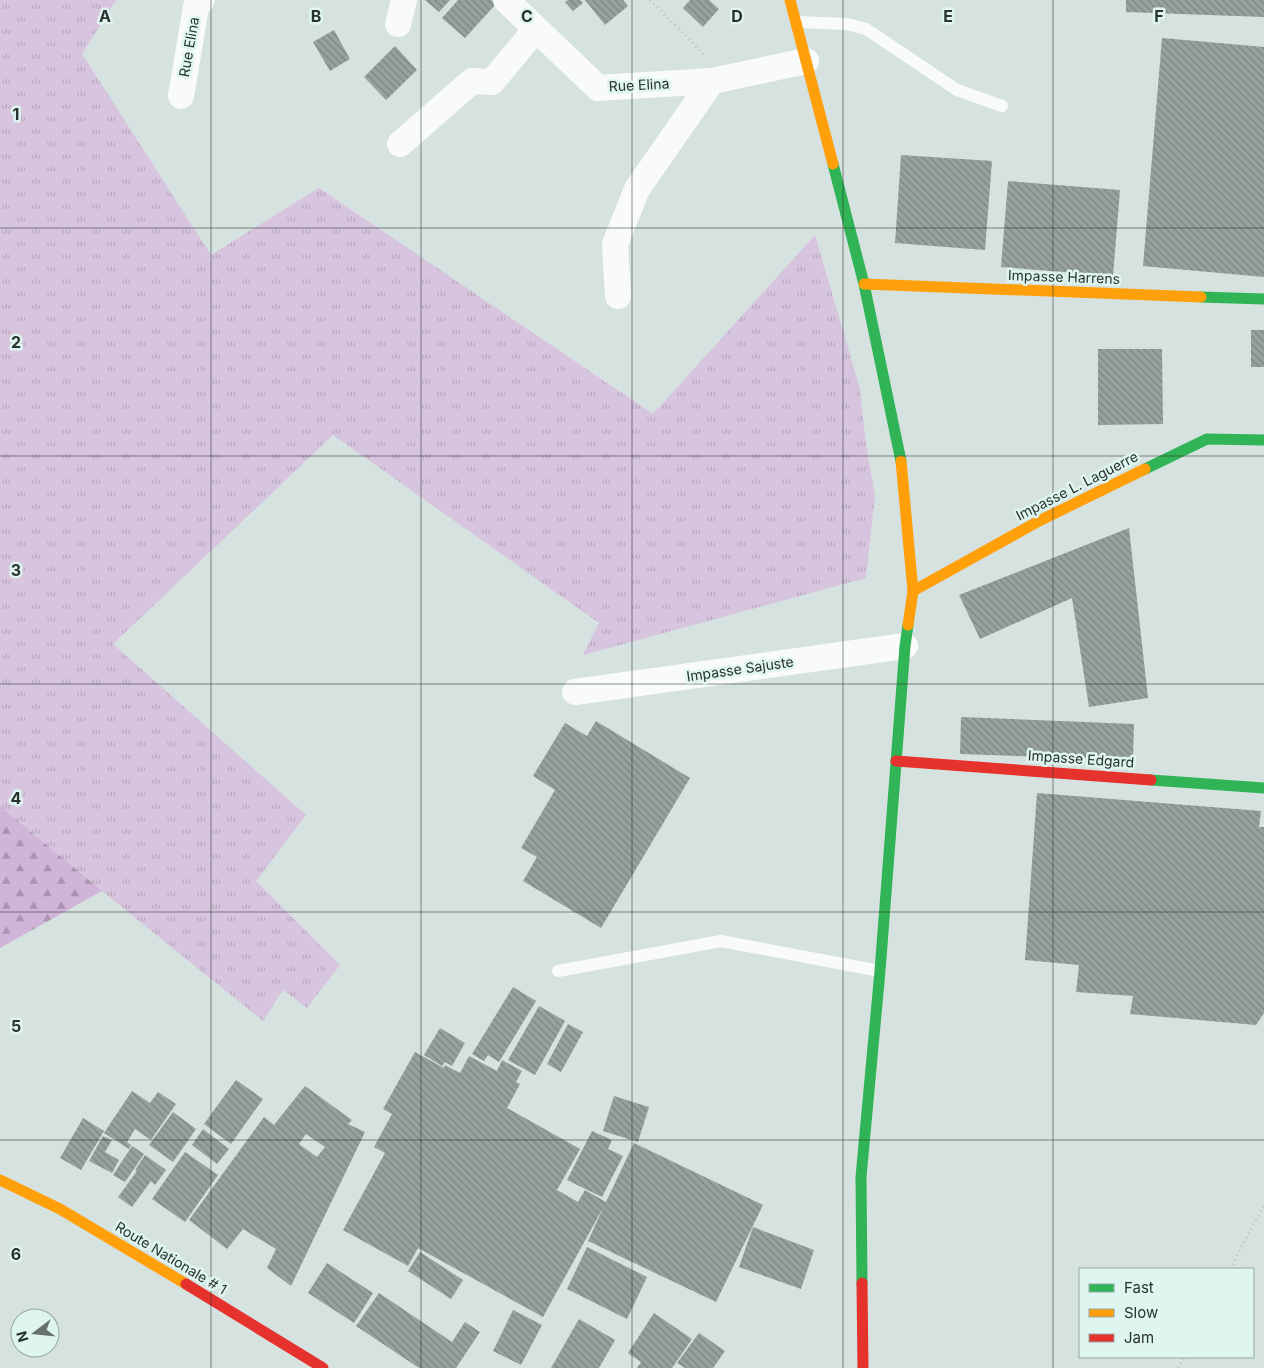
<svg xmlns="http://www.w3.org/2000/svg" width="1264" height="1368" font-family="Inter,sans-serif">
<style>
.grass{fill:url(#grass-tufts)}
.forest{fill:url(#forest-firs)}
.building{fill:url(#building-back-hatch);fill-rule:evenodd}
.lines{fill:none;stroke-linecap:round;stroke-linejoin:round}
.path{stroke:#bcc1c0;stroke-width:3;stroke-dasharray:1 4;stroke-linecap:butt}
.lane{stroke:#f9fbfa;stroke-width:12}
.street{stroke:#f9fbfa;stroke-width:26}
.fast{stroke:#30b455;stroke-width:11}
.slow{stroke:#ff9f0a;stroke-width:11}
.jam{stroke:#e5322d;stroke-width:11}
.grid{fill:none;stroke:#293230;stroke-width:1;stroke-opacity:0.55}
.labels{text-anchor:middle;stroke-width:5;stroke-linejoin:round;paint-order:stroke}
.street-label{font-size:14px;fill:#293230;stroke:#def5f0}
.grid-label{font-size:16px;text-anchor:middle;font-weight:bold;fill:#293230;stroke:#def5f0;stroke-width:5;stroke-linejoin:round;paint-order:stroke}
</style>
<defs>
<pattern id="grass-tufts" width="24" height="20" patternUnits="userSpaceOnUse" patternTransform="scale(1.25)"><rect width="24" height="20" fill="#d7c4de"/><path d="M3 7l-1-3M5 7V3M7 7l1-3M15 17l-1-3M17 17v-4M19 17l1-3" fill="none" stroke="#b9a9bf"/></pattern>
<pattern id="forest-firs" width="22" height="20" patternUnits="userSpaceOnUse" patternTransform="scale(1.25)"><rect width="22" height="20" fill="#d0b5d8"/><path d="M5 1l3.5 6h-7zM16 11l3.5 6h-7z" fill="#a994b0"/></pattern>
<pattern id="building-back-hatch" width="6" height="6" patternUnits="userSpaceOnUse" patternTransform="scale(1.25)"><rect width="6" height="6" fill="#97a19f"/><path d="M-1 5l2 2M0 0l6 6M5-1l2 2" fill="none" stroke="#7b8482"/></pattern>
</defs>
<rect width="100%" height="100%" fill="#d6e2e0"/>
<!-- grass -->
<path class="grass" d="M0,0H116L82,54L211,255L319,188L653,414L815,235L860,389L866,445L875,496L866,578L583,655L599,623L333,435L113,644L306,815L256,881L340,965L307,1008L283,990L263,1021L102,891L0,806Z"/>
<!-- forest -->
<path class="forest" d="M0,806L102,891L0,948Z"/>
<!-- building -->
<g class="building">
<path d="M425,0H450L439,12Z"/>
<path d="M458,0H491L496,4L465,38L442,18Z"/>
<path d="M568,0H580L583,3L573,11L565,2Z"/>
<path d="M585,0H623L628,6L605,25Z"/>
<path d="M690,0H709L719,9L703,27L683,8Z"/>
<path d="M1126,0H1264V17L1126,12Z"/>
<path d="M334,30L350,59L330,71L313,42Z"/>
<path d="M1162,38L1264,47V277L1143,266Z"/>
<path d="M395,46L417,70L386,100L364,77Z"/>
<path d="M901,155L992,161L985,250L895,243Z"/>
<path d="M1008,181L1120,190L1113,276L1001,267Z"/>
<rect x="1251" y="330" width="13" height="37"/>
<path d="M1098,349H1162L1163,424L1098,425Z"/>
<path d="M1129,528L1148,698L1089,707L1072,598L980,639L959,595Z"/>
<path d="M961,717L1134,724L1133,760L960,754Z"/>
<path d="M596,721L690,778L601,928L523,881L537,857L521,848L555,790L533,776L565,723L587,736Z"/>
<path d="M1037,793L1261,811L1259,827H1264V1013L1256,1025L1130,1014L1133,996L1076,992L1079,965L1025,960Z"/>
<path d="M513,987L536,1001L499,1062L488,1055L484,1061L472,1054Z"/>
<path d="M539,1006L565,1021L535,1075L508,1060Z"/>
<path d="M568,1024L583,1032L561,1072L547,1064Z"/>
<path d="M440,1028L465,1043L452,1066L445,1062L442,1066L424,1055Z"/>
<path d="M415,1052L444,1068L445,1065L460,1073L469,1056L497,1071L502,1060L522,1071L516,1082L520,1084L507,1108L580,1149L557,1190L578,1202L585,1190L606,1202L634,1143L763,1205L716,1302L588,1241L604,1206L543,1317L418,1248L408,1266L343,1230L385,1153L374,1147L392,1114L383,1109Z"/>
<path d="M236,1080L263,1099L231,1144L204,1124Z"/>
<path d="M305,1086L352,1120L348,1124L365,1132L291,1286L267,1268L276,1249L243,1229L227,1249L189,1220L264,1117L274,1125ZM306,1134L325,1147L317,1157L299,1144Z"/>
<path d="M132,1091L150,1103L158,1092L176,1104L151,1140L135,1129L127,1142L131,1145L129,1149L104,1133Z"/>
<path d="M614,1096L649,1107L638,1142L603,1131Z"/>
<path d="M173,1112L196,1129L173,1162L149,1145Z"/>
<path d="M83,1118L104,1131L81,1170L60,1158Z"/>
<path d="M203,1129L229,1149L217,1164L192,1145Z"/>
<path d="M592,1131L612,1140L608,1149L623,1156L602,1197L567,1180Z"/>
<path d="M103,1136L112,1140L105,1152L119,1160L112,1173L89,1161Z"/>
<path d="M132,1146L144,1154L125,1182L113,1175Z"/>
<path d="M185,1152L218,1175L185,1222L152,1199Z"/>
<path d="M145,1155L166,1170L155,1185L151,1181L132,1207L118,1197L137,1171L135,1170Z"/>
<path d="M753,1227L814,1250L801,1289L739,1267Z"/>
<path d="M587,1247L647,1277L627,1319L567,1289Z"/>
<path d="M420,1252L463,1280L451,1299L408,1271Z"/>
<path d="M327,1263L373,1293L354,1323L308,1293Z"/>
<path d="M379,1293L452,1342L465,1322L480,1332L456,1368H419L356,1326Z"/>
<path d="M513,1310L542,1325L521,1365L493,1351Z"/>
<path d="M654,1313L692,1339L672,1368H637L641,1362L628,1353Z"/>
<path d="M579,1319L615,1340L599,1368H551Z"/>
<path d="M699,1333L725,1351L713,1368H685L677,1363Z"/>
</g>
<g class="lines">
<!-- path -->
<g class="path">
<path d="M650,0L704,54"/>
<path d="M1230,1269L1264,1205"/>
<path d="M1178,1368L1184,1357"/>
</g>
<!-- lane -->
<g class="lane">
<path d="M797,22L847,24L866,29L957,90L1002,106"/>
<path d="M558,971L721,941L880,971"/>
</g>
<!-- street -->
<g class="street">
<path d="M506,0L598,88L712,81L806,61"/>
<path d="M398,24L404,0"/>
<path d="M181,96L196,7L202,0"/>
<path d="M400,144L472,81L492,82L536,29"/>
<path d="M618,296L615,244L637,189L712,81"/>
<path d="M575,692L905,646"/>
</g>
<!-- fast -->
<g class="fast">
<path d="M833,164L864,284L901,461"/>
<path d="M1201,297L1264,299"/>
<path d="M1145,469L1207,439L1264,440"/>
<path d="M1151,780L1264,788"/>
<path d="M862,1283L861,1177L880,971L905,646L908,625"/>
</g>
<!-- slow -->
<g class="slow">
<path d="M790,0L833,164"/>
<path d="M864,284L1201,297"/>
<path d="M901,461L913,591L908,625"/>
<path d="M913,591L1039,521L1145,469"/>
<path d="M0,1180L60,1209L186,1284"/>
</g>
<!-- jam -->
<g class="jam">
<path d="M896,761L1151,780"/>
<path d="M862,1283L863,1368"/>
<path d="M186,1284L323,1368"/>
</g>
</g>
<!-- grid -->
<path class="grid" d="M211,0V1368M421,0V1368M632,0V1368M843,0V1368M1053,0V1368M0,228H1264M0,456H1264M0,684H1264M0,912H1264M0,1140H1264"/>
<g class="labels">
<!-- street labels -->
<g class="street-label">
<text transform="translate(189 47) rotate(-80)" y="5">Rue Elina</text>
<text transform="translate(639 85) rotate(-3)" y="5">Rue Elina</text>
<text transform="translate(1064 277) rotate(2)" y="5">Impasse Harrens</text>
<text transform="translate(1077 486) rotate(-27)" y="5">Impasse L. Laguerre</text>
<text transform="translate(740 669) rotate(-8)" y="5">Impasse Sajuste</text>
<text transform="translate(1081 759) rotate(4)" y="5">Impasse Edgard</text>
<text transform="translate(171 1258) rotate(31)" y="5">Route Nationale # 1</text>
</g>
</g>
<g class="grid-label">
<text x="105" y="22">A</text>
<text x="316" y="22">B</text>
<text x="527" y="22">C</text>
<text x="737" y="22">D</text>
<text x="948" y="22">E</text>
<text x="1159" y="22">F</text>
<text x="16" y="120">1</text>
<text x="16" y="348">2</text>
<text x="16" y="576">3</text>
<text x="16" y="804">4</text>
<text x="16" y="1032">5</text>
<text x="16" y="1260">6</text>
</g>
<!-- legend -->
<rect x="1079" y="1268" width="175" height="90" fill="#def5f0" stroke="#96a7a3"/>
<rect x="1089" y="1284" width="25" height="8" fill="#30b455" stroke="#96a7a3"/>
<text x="1124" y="1293" font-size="15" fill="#293230">Fast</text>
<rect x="1089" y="1309" width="25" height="8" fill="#ff9f0a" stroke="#96a7a3"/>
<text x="1124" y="1318" font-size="15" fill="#293230">Slow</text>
<rect x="1089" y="1334" width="25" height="8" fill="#e5322d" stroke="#96a7a3"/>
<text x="1124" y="1343" font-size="15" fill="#293230">Jam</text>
<!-- north arrow -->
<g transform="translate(35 1333) rotate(254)"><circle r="24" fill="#def5f0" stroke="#96a7a3"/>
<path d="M0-4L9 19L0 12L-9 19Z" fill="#66706e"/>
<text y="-8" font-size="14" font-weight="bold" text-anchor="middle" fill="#293230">N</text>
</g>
</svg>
